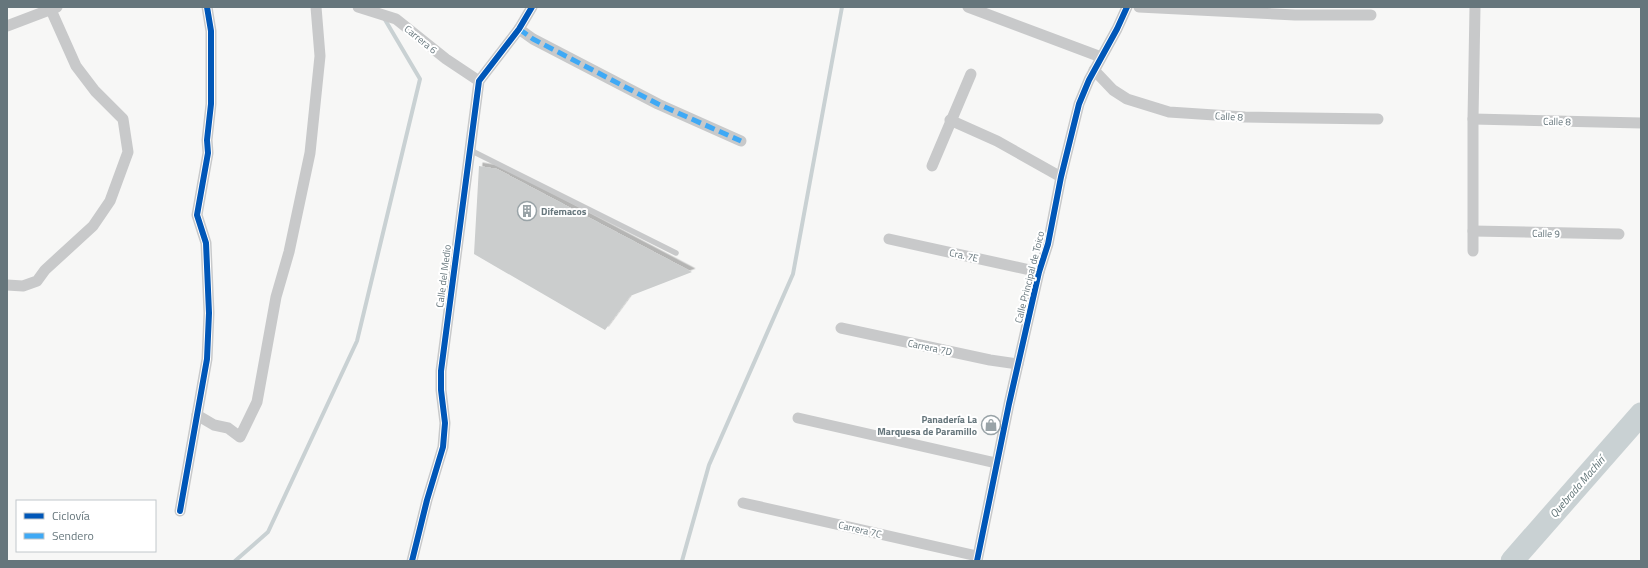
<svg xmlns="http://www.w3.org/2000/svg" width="1648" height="568" font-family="'Titillium Web',sans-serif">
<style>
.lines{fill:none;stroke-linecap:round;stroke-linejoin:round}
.stream{stroke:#c9d1d3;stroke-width:4}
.river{stroke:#c9d1d3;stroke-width:23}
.building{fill:#cbcdcd;filter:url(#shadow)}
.service{stroke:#c8c9ca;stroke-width:5.5}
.minor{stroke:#c8c9ca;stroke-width:11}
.quiet{stroke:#3fa9f5;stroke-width:5;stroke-dasharray:10 5;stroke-linecap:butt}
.cycleway-casing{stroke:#fff;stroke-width:8}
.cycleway{stroke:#0057b8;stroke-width:6}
.labels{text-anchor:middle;stroke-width:4;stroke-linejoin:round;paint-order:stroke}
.street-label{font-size:10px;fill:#66767c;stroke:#fff}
.poi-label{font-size:10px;font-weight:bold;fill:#66767c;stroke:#fff;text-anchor:start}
.water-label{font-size:11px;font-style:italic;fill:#617477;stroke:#fff}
</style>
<defs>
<filter id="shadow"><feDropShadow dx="3.5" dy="-3.5" stdDeviation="0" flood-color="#0004"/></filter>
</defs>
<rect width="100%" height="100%" fill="#f7f7f6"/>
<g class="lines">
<!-- stream -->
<g class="stream">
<path d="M235,561L268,532L357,341L420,79L384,18"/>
<path d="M682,561L709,465L793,274L842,7"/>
</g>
<!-- river -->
<path class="river" d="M1512,561L1641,414"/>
</g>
<!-- building -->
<path class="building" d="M479,166L497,169L692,272L630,296L605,330L474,254Z"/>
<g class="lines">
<!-- service -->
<path class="service" d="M470,150L676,253"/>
<!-- minor -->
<g class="minor">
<path d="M358,7L396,19L446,59L479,81"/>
<path d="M968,7L1101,57"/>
<path d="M1139,7L1295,15H1371"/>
<path d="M7,26L57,7"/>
<path d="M519,29L533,39L658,104L741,141"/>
<path d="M1094,70L1113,90L1127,99L1169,112L1245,117L1378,119"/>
<path d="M1473,119L1641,123"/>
<path d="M950,120L997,141L1061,177"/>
<path d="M932,166L971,74"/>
<path d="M1473,231L1619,234"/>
<path d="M889,239L1039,272"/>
<path d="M1473,251V119L1475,7"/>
<path d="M7,285L23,286L37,281L45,270L93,226L110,201L128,152L123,119L95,91L76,66L51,10"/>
<path d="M841,328L990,360L1018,364"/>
<path d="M197,415L214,425L228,428L240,437L257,402L276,297L289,252L310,153L320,56L316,7"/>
<path d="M798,418L996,463"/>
<path d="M743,503L977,556"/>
<path d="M180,511L207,359L209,313L206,243L197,215L208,153L207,140L211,104V31L207,7"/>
<path d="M412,561L427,500L443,447L445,423L441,390V371L479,81L519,29L532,7"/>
<path d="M977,561L1009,404L1039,272L1048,244L1061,177L1079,104L1089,80L1117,29L1127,7"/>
</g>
<!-- quiet -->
<path class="quiet" d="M519,29L533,39L658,104L741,141"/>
<!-- cycleway casing -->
<g class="cycleway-casing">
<g id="cycleway">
<path d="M180,511L207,359L209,313L206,243L197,215L208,153L207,140L211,104V31L207,7"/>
<path d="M412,561L427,500L443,447L445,423L441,390V371L479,81L519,29L532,7"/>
<path d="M977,561L1009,404L1039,272L1048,244L1061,177L1079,104L1089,80L1117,29L1127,7"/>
</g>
</g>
<!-- cycleway -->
<use href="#cycleway" class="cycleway"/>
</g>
<!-- icons -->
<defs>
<g id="building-ring" transform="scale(1)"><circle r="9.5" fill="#fff" stroke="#99a3a7" stroke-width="1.5"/><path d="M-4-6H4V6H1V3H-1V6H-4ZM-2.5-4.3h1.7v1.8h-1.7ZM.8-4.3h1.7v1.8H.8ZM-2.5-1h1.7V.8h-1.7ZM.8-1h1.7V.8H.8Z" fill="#99a3a7"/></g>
<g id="shop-ring" transform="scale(1)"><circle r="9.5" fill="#fff" stroke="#99a3a7" stroke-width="1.5"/><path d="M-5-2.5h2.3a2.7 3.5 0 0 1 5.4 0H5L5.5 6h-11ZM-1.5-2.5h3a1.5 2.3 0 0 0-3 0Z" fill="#99a3a7"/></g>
</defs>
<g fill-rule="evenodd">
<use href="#building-ring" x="527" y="211"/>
<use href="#shop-ring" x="991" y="425"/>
</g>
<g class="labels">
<!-- street labels -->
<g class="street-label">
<text transform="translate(421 39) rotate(39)" y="4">Carrera 6</text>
<text transform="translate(1229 116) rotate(3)" y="4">Calle 8</text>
<text transform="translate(1557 121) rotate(1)" y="4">Calle 8</text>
<text transform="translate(1546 233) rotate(1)" y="4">Calle 9</text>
<text transform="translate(964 255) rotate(12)" y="4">Cra. 7E</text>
<text transform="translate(443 276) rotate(-83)" y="4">Calle del Medio</text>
<text transform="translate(1029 277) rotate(-76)" y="4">Calle Principal de Toico</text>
<text transform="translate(930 347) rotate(12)" y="4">Carrera 7D</text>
<text transform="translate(860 529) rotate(13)" y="4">Carrera 7C</text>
</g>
<!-- poi labels -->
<g class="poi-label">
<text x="541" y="215">Difemacos</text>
<text x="977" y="423" text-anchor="end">Panadería La<tspan x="977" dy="12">Marquesa de Paramillo</tspan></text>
</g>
<!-- water labels -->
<g class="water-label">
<text transform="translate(1577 487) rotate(-49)" y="4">Quebrada Machirí</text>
</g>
</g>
<!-- border -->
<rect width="1648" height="568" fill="none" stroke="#66767c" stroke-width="16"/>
<!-- legend -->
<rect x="16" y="500" width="140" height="52" fill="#ffffff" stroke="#c2c8cb"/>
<rect x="24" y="513" width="20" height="6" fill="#0057b8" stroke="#c2c8cb"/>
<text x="52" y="520" font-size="12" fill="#66767c">Ciclovía</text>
<rect x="24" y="533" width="20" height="6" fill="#3fa9f5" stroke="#c2c8cb"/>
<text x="52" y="540" font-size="12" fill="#66767c">Sendero</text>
</svg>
